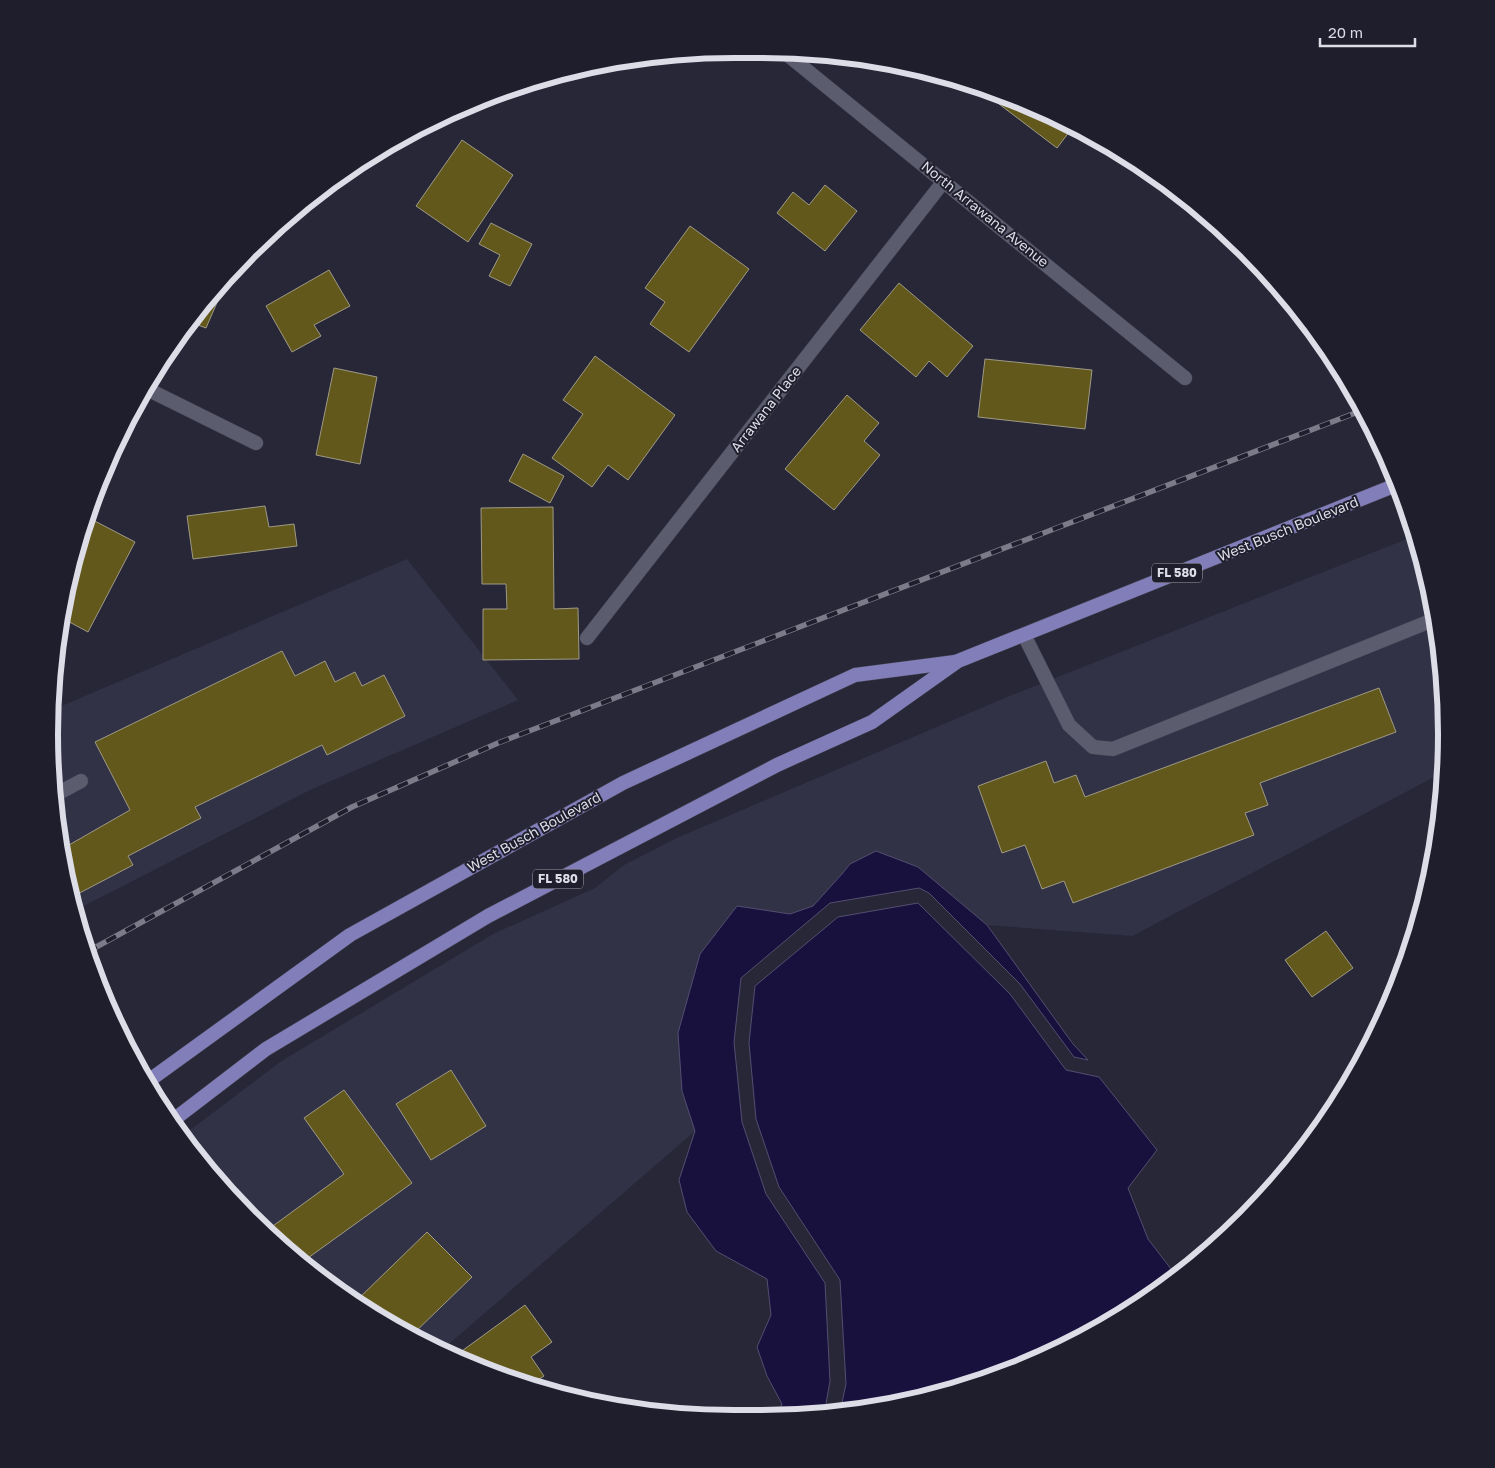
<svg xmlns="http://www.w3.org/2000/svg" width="1495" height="1468" font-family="'Golos Text',sans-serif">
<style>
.built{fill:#323247}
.water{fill:#18113d;stroke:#534e70}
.building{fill:#63581b;stroke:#9e9a86}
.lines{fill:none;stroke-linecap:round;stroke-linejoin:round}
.service-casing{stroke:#42414f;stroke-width:15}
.minor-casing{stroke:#42414f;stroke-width:15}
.primary-casing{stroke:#42414f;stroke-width:15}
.service{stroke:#5c5c6f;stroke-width:14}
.minor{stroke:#5c5c6f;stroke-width:14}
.primary{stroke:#817eb9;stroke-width:14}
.rail-casing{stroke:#7c7b89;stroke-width:5.5}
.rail{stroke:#1e1e2d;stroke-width:4;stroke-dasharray:11;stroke-linecap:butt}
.labels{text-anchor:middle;stroke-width:4;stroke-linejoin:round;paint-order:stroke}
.shield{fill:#1e1e2d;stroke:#a4a4b0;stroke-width:1}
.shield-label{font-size:12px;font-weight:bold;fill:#dddde8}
.street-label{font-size:14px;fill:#dddde8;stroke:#1e1e2d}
.rim{fill:none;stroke:#dddde8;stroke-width:6}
</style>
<rect width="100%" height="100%" fill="#282738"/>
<!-- built -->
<g class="built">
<path d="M1407,539L1425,570L1445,689L1442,773L1132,936L987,925L918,867L850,864L842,874L813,906L790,914L737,907L682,1091L695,1131L442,1350L392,1328L282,1249L191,1151L181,1137L280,1062L495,933L595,888L624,865L679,837L1007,697Z"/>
<path d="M407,559L518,700L308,791L72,912L50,779L52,710Z"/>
</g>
<!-- water -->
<g class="water">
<path d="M876,851L918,867L987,925L1073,1044L1088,1060L1074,1057L1020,984L929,893L919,888L830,903L741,978L734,1042L742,1122L766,1194L825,1283L830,1381L824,1415L806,1418L777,1417L782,1404L767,1376L757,1347L771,1315L767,1279L716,1251L687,1212L679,1180L695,1131L682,1091L678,1033L700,954L737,906L790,914L813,906L842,874L850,864Z"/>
<path d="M918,903L1010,994L1066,1070L1099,1077L1157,1150L1128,1188L1148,1239L1178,1278L1064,1349L938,1396L840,1412L846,1384L840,1280L779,1187L756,1119L749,1043L755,986L838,917Z"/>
</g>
<!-- building -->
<g class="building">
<path d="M970,82L982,85L1073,127L1057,148Z"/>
<path d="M462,140L513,175L468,242L416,206Z"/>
<path d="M825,185L857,211L825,251L777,213L793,192L809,205Z"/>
<path d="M491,223L532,244L510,286L489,276L500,255L479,244Z"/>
<path d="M690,226L749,269L689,352L650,324L665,302L645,288Z"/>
<path d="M329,270L350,306L314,325L321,336L292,352L266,306Z"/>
<path d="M899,283L973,346L947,377L929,361L916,377L860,330Z"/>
<path d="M217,289L222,291L206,328L190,322Z"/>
<path d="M595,356L675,415L628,480L608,465L592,487L552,458L583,414L563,400Z"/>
<path d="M985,359L1092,370L1085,429L978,417Z"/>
<path d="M334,368L377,377L360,464L316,455Z"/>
<path d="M847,395L879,423L864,441L880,455L834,510L785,469Z"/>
<path d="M523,454L564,476L550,503L509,481Z"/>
<path d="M265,506L269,527L294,524L297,546L193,559L187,516Z"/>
<path d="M553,507L554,609L578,608L579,659L483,660V609H507L506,584H482L481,508Z"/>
<path d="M89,518L135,542L88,632L62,618Z"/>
<path d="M282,651L295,676L325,661L335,682L355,672L362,686L384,675L405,716L327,755L322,745L195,807L201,818L128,856L133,865L70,898L62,849L130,810L95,742Z"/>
<path d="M1379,688L1396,732L1260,783L1268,805L1245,813L1254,835L1073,903L1064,881L1042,889L1025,845L1002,853L978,786L1046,761L1054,783L1076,775L1085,797Z"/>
<path d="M1326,931L1353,968L1312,997L1285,960Z"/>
<path d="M451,1070L486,1126L431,1160L396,1104Z"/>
<path d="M344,1090L412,1183L301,1263L282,1249L266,1231L344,1174L304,1118Z"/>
<path d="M427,1232L472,1277L411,1336L392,1328L355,1302Z"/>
<path d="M525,1305L552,1342L531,1357L544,1376L529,1386L514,1383L455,1356Z"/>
</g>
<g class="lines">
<!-- service casing -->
<g class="service-casing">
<g id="service">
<path d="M1024,635L1069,725L1093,747L1113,749L1433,620"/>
<path d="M53,796L81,781"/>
</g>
</g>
<!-- minor casing -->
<g class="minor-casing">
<g id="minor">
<path d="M783,51L1185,378"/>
<path d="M145,388L256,443"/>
<path d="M587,638L944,181"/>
</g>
</g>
<!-- primary casing -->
<g class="primary-casing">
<g id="primary">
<path d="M147,1082L350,935L623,783L855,675L955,662"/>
<path d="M172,1121L266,1049L488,916L777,765L872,722L958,661L1396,485"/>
</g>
</g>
<!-- service -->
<use href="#service" class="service"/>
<!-- minor -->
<use href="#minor" class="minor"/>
<!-- primary -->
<use href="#primary" class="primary"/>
<!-- rail casing -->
<g class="rail-casing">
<path id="rail" d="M87,952L352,807L498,743L1363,410"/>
</g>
<!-- rail -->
<use href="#rail" class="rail"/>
</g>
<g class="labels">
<!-- shield labels -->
<g class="shield">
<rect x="1152" y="563.5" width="50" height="19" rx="4"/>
<rect x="533" y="869.5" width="50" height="19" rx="4"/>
</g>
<g class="shield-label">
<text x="1177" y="577">FL 580</text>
<text x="558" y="883">FL 580</text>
</g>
<!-- street labels -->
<g class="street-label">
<text transform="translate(985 214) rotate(39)" y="5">North Arrawana Avenue</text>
<text transform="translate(766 409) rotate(-52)" y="5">Arrawana Place</text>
<text transform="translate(1288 529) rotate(-22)" y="5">West Busch Boulevard</text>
<text transform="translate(534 832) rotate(-29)" y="5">West Busch Boulevard</text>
</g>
</g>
<!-- crop -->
<path d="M0 0H1495V1468H0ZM734 58H762A676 676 0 0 1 1438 734V734A676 676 0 0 1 762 1410H734A676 676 0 0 1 58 734V734A676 676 0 0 1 734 58Z" fill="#1e1e2d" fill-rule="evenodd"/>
<path class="rim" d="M734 58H762A676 676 0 0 1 1438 734V734A676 676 0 0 1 762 1410H734A676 676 0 0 1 58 734V734A676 676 0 0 1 734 58Z"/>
<!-- scale -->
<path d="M1320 38v8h95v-8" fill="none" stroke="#dddde8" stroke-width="2.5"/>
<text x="1328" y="38" font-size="15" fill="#dddde8" stroke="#1e1e2d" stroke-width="4" paint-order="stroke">20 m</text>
</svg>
